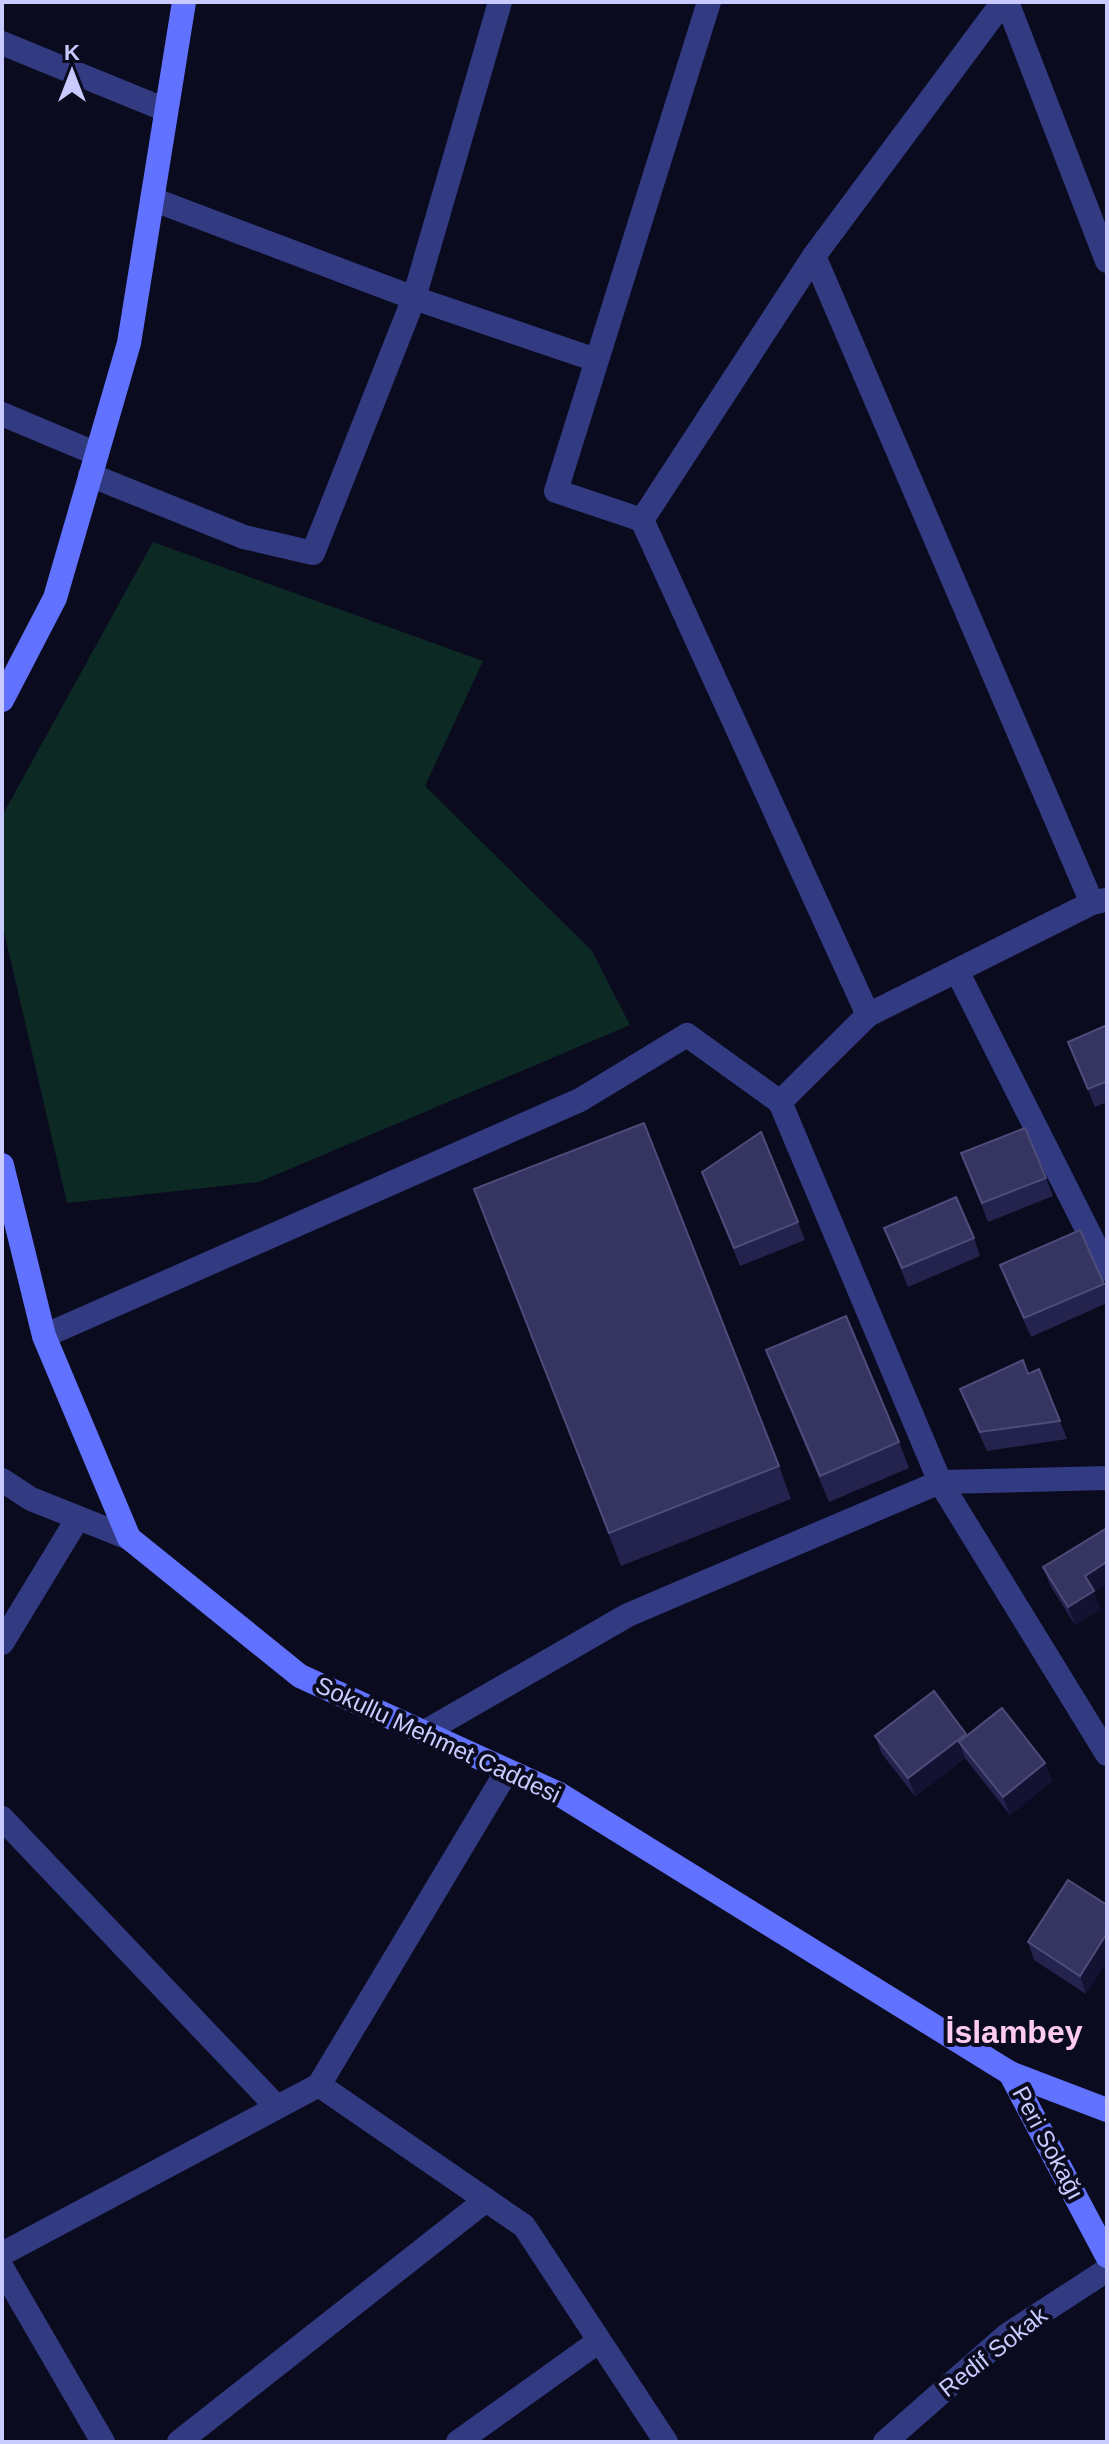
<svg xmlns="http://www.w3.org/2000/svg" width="1109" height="2444" font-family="Helvetica,sans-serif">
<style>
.green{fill:#0d2924}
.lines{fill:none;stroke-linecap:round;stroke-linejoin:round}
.street{stroke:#323a81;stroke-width:24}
.secondary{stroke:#6072ff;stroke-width:24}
.wall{fill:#24234e}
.shaded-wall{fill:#131233}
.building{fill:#363561;stroke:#4d4c7a;stroke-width:2}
.labels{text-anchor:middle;stroke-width:8;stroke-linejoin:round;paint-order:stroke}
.street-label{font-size:24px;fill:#c9caff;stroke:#0b0b1f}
.district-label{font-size:32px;font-weight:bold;fill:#ffcbf3;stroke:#0b0b1f}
</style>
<rect width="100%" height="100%" fill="#0b0b1f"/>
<!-- green -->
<path class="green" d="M153,542L483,661L425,786L592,951L630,1025L259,1182L67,1203L2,923V816Z"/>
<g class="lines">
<!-- street -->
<g class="street">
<path d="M709,2L556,491L642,520L814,256L1003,2"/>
<path d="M1007,2L1107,261"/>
<path d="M2,43L166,110"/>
<path d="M152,199L414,298L596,360"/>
<path d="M814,256L1092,903"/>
<path d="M2,414L97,454"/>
<path d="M90,475L244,537L313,553L414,298L500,2"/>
<path d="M642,520L868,1015"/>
<path d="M957,971L1107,1269"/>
<path d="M780,1102L868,1015L1092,903L1105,900"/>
<path d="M44,1336L580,1100L687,1035L780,1102L940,1482L1107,1754"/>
<path d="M2,1480L31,1499L129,1538"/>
<path d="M2,1643L78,1518"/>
<path d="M423,1733L628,1615L940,1482L1107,1478"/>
<path d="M2,1818L277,2107"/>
<path d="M319,2085L524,2226L666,2442"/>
<path d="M2,2254L319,2085L507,1771"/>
<path d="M2,2268L103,2442"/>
<path d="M179,2442L486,2200"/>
<path d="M458,2442L599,2341"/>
<path d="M885,2442L1007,2335L1107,2270"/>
</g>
<!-- secondary -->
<g class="secondary">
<path d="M2,700L55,598L129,343L184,2"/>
<path d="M2,1165L44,1336L129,1538L300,1676L559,1794L1010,2073L1107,2110"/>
<path d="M1010,2073L1107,2256"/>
</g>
</g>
<!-- wall -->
<g class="wall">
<path d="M1107,1025V1102L1095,1107L1068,1042Z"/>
<path d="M961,1153L1046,1178L1053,1196L988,1222Z"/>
<path d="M702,1172L798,1222L805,1240L740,1266Z"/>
<path d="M474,1189L779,1466L791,1499L621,1566Z"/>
<path d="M884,1228L974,1238L980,1256L908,1287Z"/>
<path d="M1000,1265L1104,1284L1107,1293V1303L1031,1337L1007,1283Z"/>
<path d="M766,1350L899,1442L909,1468L829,1502L776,1376Z"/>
<path d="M1028,1374L1060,1421L1067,1439L987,1451L967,1407L960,1389Z"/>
<path d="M1107,1528V1584L1094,1592L1100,1609L1075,1625L1050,1585L1043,1567Z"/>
<path d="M967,1735L1045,1763L1052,1781L1010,1815L965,1758L915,1796L882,1754L875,1736Z"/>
<path d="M1068,1880L1086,1994L1034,1960L1028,1942Z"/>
</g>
<!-- shaded-wall -->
<g class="shaded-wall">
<path d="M1105,1563L1107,1568V1584L1094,1592L1100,1609L1075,1625L1068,1607L1085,1576Z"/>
<path d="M966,1734L973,1752L959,1742L965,1758L915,1796L908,1778Z"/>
<path d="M1045,1763L1052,1781L1010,1815L1003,1797Z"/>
<path d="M1107,1933V1962L1086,1994L1080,1976Z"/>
</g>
<!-- building -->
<g class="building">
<path d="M1107,1025V1081L1088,1089L1068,1042Z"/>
<path d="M644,1123L779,1466L609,1533L474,1189Z"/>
<path d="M1025,1128L1046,1178L982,1203L961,1153Z"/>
<path d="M761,1132L798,1222L734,1248L702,1172Z"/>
<path d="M956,1197L974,1238L902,1268L884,1228Z"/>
<path d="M1080,1230L1104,1284L1024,1318L1000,1265Z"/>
<path d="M846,1316L899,1442L820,1476L766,1350Z"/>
<path d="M1023,1360L1028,1374L1039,1369L1060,1421L980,1432L960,1389Z"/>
<path d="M1107,1528V1565L1105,1563L1085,1576L1094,1591L1068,1607L1043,1567Z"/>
<path d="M934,1691L966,1734L908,1778L875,1736Z"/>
<path d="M1002,1708L1045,1763L1003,1797L959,1742Z"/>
<path d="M1068,1880L1107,1905V1933L1080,1976L1028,1942Z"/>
</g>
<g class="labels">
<!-- street labels -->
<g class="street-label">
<text transform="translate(438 1740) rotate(25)" y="8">Sokullu Mehmet Caddesi</text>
<text transform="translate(1048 2143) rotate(62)" y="8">Peri Sokağı</text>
<text transform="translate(993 2352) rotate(-38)" y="8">Redif Sokak</text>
</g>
<!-- district labels -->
<g class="district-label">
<text x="1014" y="2043">İslambey</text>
</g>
</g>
<!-- border -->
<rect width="1109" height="2444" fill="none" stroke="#c9caff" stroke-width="8"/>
<!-- north arrow -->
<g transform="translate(72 72)" stroke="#0b0b1f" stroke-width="6" paint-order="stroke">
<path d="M0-6L14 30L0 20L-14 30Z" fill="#c9caff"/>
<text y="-12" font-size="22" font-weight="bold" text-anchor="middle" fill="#c9caff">K</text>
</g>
</svg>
